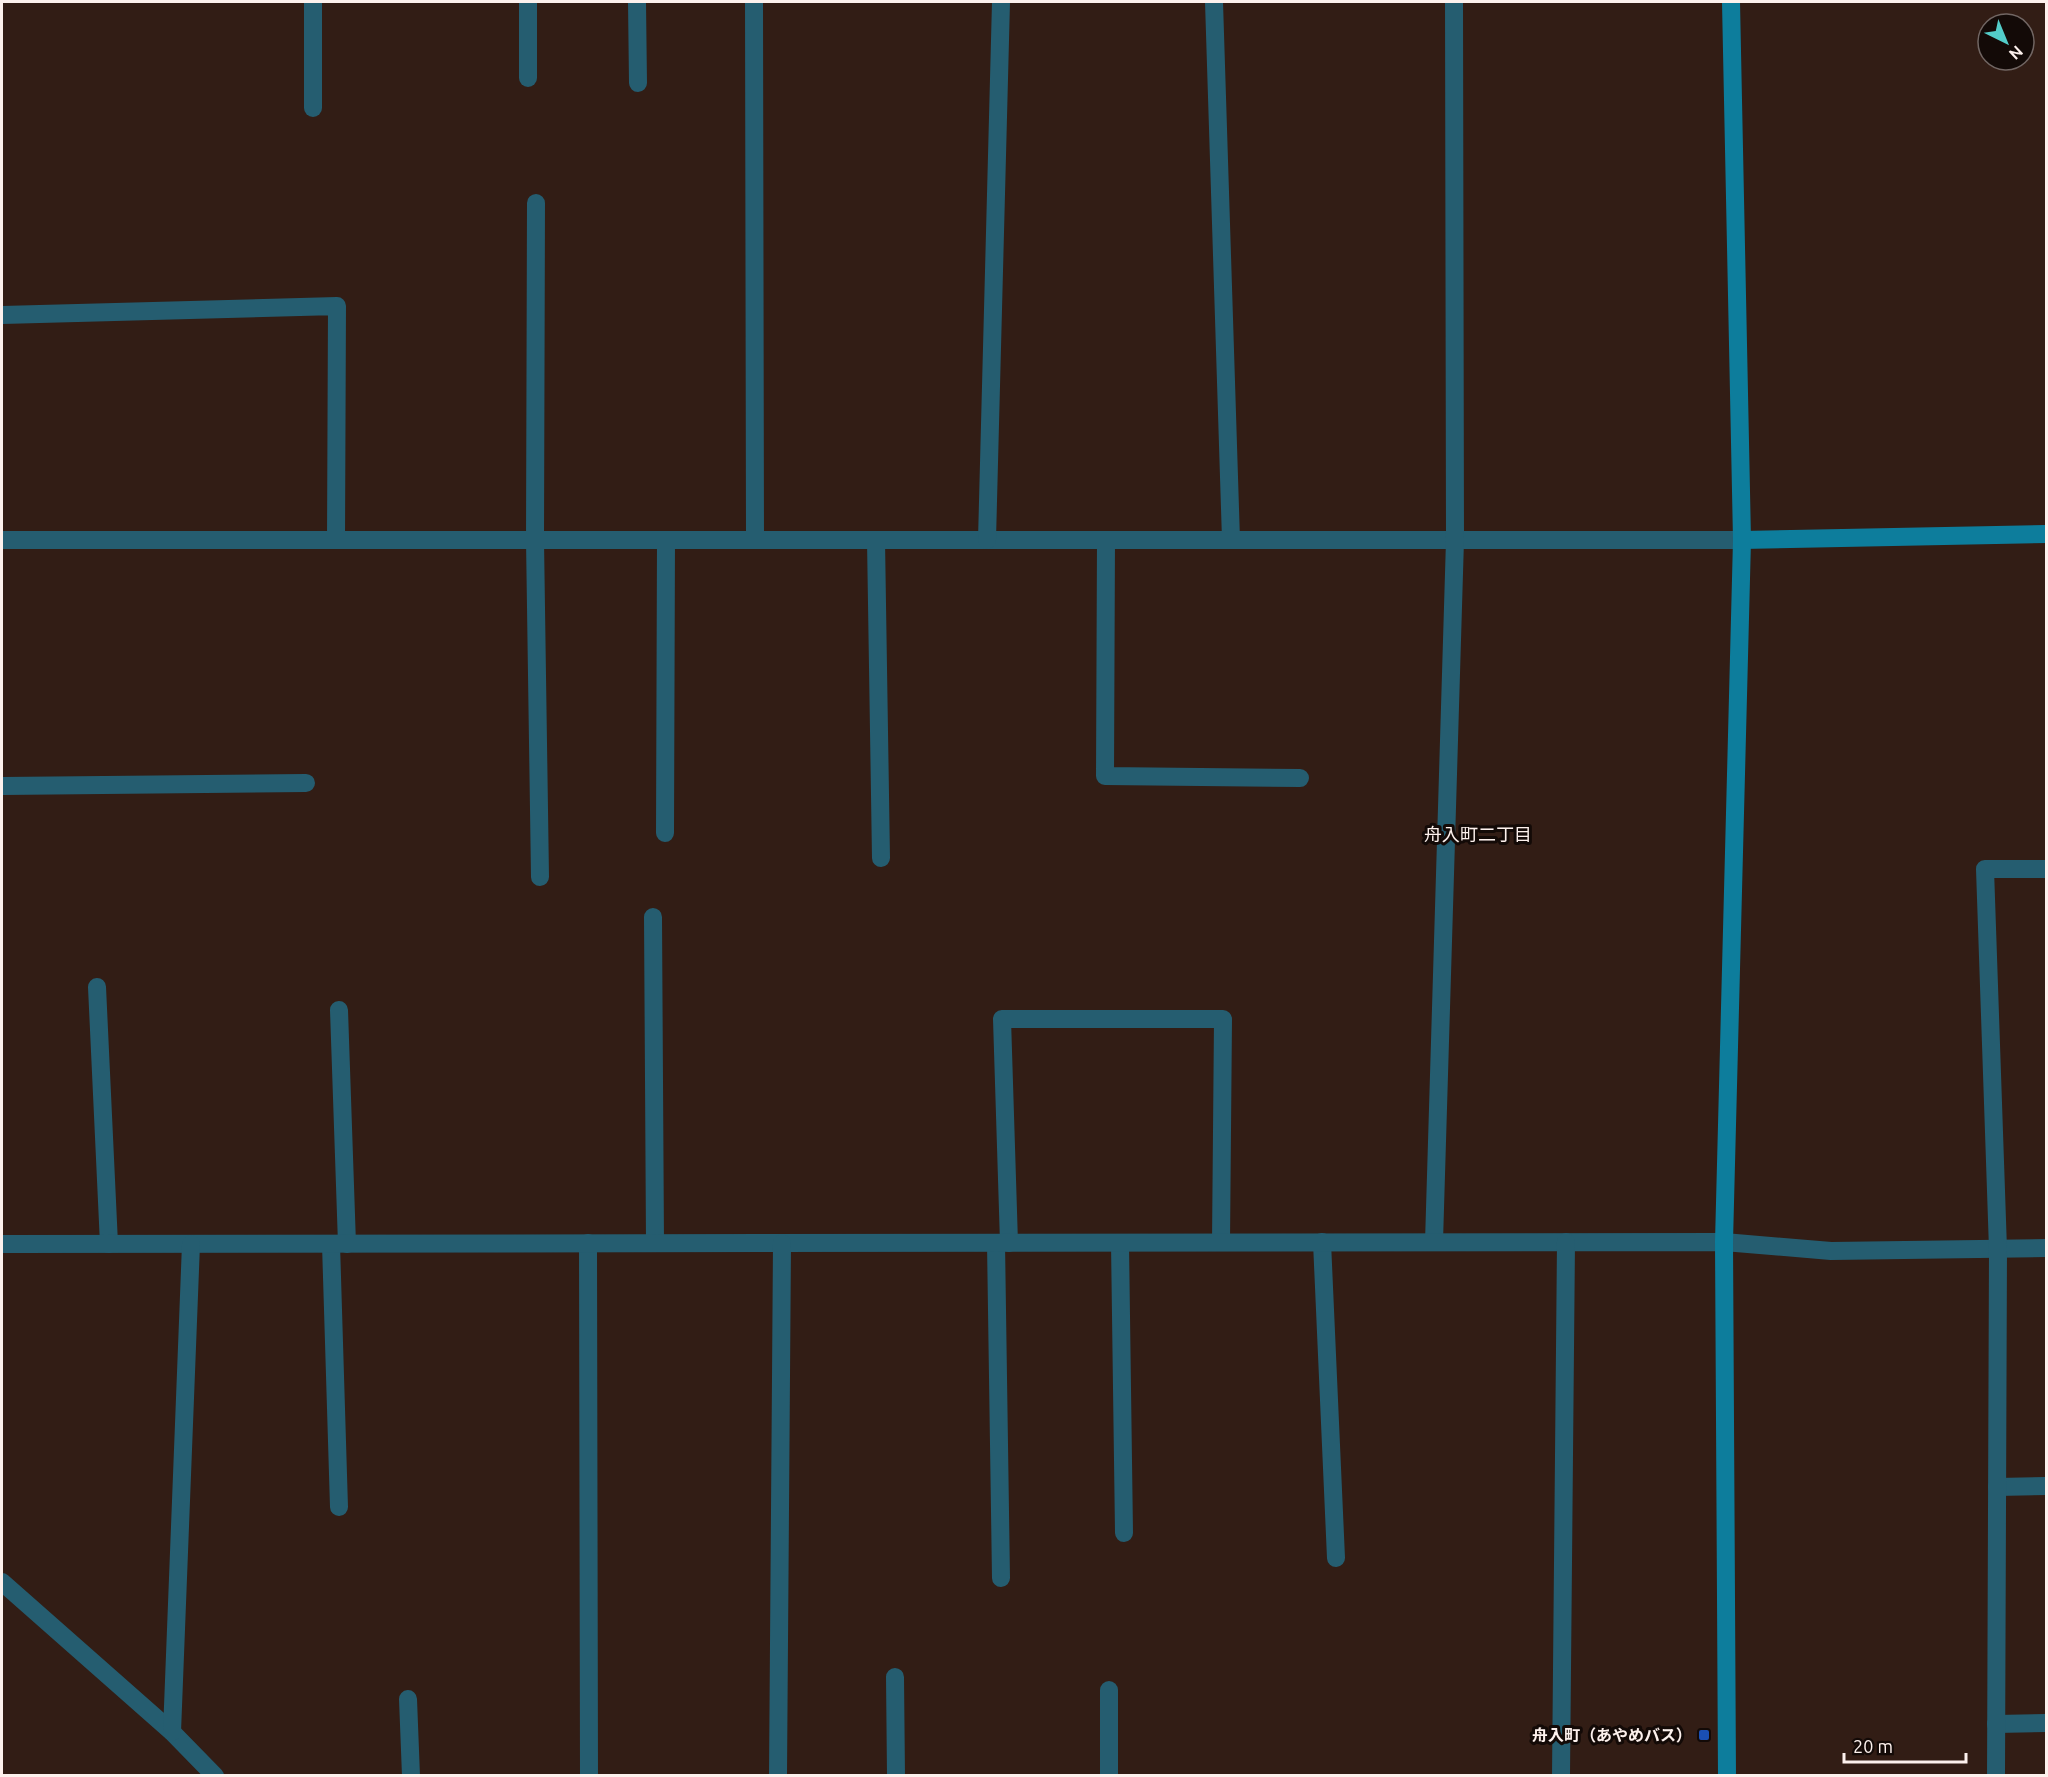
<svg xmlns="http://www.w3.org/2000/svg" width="2048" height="1777" font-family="Ubuntu,'Noto Sans JP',sans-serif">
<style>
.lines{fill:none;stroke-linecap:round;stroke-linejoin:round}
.lane{stroke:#255d70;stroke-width:18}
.street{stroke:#255d70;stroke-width:18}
.secondary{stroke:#0d7d9c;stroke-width:18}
.transit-dot{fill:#1a4fb4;stroke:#130a07;stroke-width:2}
.labels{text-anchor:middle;stroke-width:6;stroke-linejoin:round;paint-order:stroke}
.poi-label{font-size:16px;font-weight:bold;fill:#fdf1ed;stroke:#130a07;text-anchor:end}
.neighbourhood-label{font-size:18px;fill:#fdf1ed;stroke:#130a07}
</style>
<rect width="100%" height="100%" fill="#321d15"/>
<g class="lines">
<!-- lane -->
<g class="lane">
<path d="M313,2V108"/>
<path d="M528,2V78"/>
<path d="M637,2L638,83"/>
<path d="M536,203L535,540L540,877"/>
<path d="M876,540L881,858"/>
<path d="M1106,540L1105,776L1300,778"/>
<path d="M2,786L306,783"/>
<path d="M665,833L666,540"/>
<path d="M653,917L655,1243"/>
<path d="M97,987L109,1244"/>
<path d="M339,1010L347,1244"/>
<path d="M1322,1242L1336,1558"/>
<path d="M996,1243L1001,1578"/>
<path d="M1120,1243L1124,1533"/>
<path d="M331,1244L339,1507"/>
<path d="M408,1699L411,1776"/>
</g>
<!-- street -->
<g class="street">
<path d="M754,2L755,540"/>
<path d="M1214,2L1231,540"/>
<path d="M2,315L337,306L336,540"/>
<path d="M2,540H1742"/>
<path d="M987,540L1001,2"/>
<path d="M1434,1242L1455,540L1454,2"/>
<path d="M588,1243L589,1776"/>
<path d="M1009,1243L1002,1019H1223L1221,1242"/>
<path d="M2,1244L1724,1242L1831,1251L2046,1248"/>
<path d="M1997,1487L2046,1486"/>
<path d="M2,1582L172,1732L215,1776"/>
<path d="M895,1677L896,1776"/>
<path d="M1996,1724L2046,1723"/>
<path d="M172,1732L191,1244"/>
<path d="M778,1776L782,1243"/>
<path d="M1109,1776V1690"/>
<path d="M1561,1776L1566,1242"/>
<path d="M1996,1776L1998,1249L1985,869H2046"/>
</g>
<!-- secondary -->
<g class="secondary">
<path d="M1742,540L2046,534"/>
<path d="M1727,1776L1724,1242L1742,540L1731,2"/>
</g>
</g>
<!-- markers -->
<rect class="transit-dot" x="1698" y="1729" width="12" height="12" rx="3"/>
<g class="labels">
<!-- poi labels -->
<g class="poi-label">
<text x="1692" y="1741">舟入町（あやめバス）</text>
</g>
<!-- neighbourhood labels -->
<g class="neighbourhood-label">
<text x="1478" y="841">舟入町二丁目</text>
</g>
</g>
<!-- border -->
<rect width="2048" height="1777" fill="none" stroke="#fdf1ed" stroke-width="6"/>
<!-- north arrow -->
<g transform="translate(2006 42) rotate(137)"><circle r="28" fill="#130a07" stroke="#716663" stroke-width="1.5"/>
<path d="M0-4.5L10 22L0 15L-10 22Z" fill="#53cdc9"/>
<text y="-9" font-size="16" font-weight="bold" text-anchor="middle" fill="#fdf1ed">N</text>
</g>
<!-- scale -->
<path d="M1844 1753v9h122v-9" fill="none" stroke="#fdf1ed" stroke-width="3"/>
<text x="1853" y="1753" font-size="18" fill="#fdf1ed" stroke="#130a07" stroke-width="4.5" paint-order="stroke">20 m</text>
</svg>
